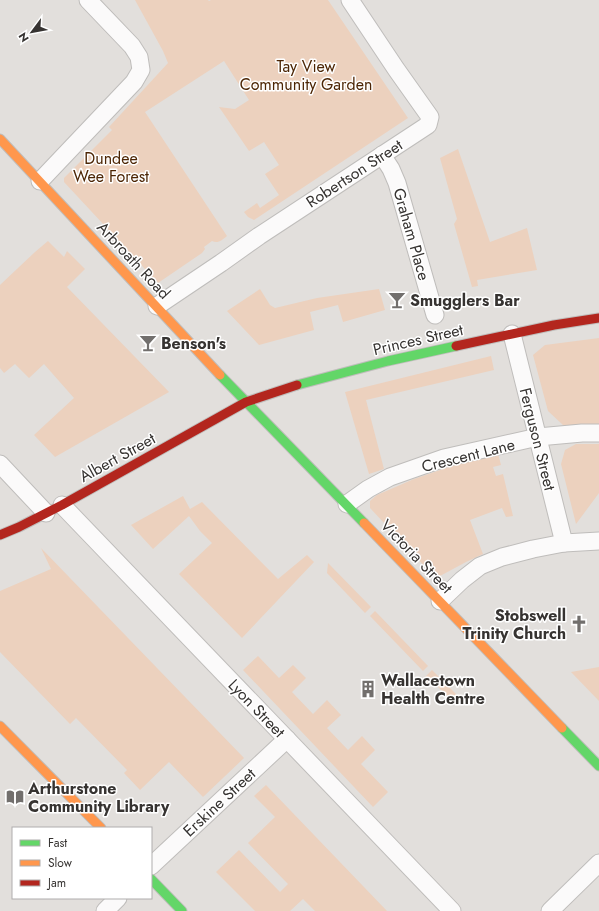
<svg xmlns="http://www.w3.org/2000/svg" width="599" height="911" font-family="Jost,sans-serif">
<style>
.green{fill:#ecd1be}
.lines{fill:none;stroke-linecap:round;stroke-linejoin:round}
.street-casing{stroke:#bfbdbb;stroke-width:19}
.fast-casing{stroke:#bfbdbb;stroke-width:11}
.slow-casing{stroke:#bfbdbb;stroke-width:11}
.jam-casing{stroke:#bfbdbb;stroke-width:11}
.street{stroke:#fbfafa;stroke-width:17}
.fast{stroke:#63d668;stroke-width:9}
.slow{stroke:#ff974d;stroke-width:9}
.jam{stroke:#b3261e;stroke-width:9}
.labels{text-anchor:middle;stroke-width:3;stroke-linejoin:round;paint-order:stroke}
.park-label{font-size:16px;fill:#4c2504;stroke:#fff}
.street-label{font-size:16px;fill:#363331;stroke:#fff}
.poi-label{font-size:16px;font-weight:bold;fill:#363331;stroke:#fff;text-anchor:start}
</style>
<rect width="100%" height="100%" fill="#e2dfdc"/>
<!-- green -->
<g class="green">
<path d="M135,0H208L209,1L211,0H328L408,118L254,220L248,217L244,212L257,203L260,208L279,195L265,174L279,165L264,142L249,151L219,107L235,109L249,100L224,61L145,112L227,236C222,240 218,244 212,241L204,247L205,249L202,253L158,283L64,182V178L112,130L109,127L168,63L163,51Z"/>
<path d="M458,149L490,242L527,228L537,270L477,280L478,286L472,287L454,224L457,219L440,158Z"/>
<path d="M48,241L64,257L67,251L85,269L67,287L169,392L55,457L34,435L74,398L44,364L29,378L15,364L4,373L0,368V285L35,252Z"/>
<path d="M260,289L270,305L275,308L317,298L379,289L385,310L343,322L338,305L310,312L314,330L259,345L227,311Z"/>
<path d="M599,338V427L563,425L548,411L533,355L545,345Z"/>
<path d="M491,356L494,370L366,400L384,469L369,474L345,392Z"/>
<path d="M576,444H599V493L576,524L561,464L565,450Z"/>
<path d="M498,453L501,465L493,467L496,476L503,474L513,516L506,517L502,508L470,520L483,554L466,562L440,576L430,572L370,508V501L377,495L414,479L449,467Z"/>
<path d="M183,496L190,509L202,502L278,579L307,555L314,562L242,638L179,574L212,543L200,531L189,516L153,549L131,525Z"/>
<path d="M41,548L244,758L203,797L169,762L140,790L124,773L127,770L76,718L70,724L0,652V591L51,569Z"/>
<path d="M328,563L371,607L365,613L327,573Z"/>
<path d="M375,611L428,666L423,671L370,616Z"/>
<path d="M258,656L279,678L293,665L306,678L292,692L313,714L327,700L341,715L327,728L348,750L362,736L375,750L361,764L388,792L373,807L243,670Z"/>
<path d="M599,667V701L571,672Z"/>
<path d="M432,670L461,699L454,703L432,681L427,686L421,681Z"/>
<path d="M266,785L387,911H315L303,899L290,911H255L216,872L239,850L280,892L288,884L248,843L275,817L254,796Z"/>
</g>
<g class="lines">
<!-- street casing -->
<g class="street-casing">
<g id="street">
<path d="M382,155L391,169L397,183L435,315"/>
<path d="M40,181L134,82L141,70L139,57L132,46L88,0"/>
<path d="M157,306L221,263L259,236L428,125L430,117L396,69L350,0"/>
<path d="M512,334L564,543"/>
<path d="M0,464L46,513"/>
<path d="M347,504L368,489L390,477L444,458L538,437L582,433H599"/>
<path d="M62,505L452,911"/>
<path d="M440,601L462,580L480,566L502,557L533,549L564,543L599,541"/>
<path d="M151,866L287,739"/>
<path d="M105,911L118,898"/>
<path d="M550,911L599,863"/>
</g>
</g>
<!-- fast casing -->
<g class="fast-casing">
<g id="fast">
<path d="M220,375L364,523"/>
<path d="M297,385L388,361L456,346"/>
<path d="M562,728L599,766"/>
<path d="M151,879L182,911"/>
</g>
</g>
<!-- slow casing -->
<g class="slow-casing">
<g id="slow">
<path d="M0,139L220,375"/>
<path d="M364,523L562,728"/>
<path d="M0,726L101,828"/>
</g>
</g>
<!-- jam casing -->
<g class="jam-casing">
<g id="jam">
<path d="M456,346L554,325L599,318"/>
<path d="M0,535L19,527L62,505L246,402L297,385"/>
</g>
</g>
<!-- street -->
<use href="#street" class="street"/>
<!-- fast -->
<use href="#fast" class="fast"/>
<!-- slow -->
<use href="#slow" class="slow"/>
<!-- jam -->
<use href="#jam" class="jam"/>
</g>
<!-- icons -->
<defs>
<g id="bar-bare" transform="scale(1.38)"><path d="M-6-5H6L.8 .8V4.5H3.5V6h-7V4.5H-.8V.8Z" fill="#726f6d" stroke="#fff" stroke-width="2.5" paint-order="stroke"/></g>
<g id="church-bare" transform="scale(1.38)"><path d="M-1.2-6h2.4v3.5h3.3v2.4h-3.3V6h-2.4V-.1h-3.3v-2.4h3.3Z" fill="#726f6d" stroke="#fff" stroke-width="2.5" paint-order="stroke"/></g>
<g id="building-bare" transform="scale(1.38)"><path d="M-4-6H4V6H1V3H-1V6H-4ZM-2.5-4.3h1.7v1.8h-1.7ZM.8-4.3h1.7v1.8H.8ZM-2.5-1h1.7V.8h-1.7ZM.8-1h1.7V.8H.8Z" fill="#726f6d" stroke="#fff" stroke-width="2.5" paint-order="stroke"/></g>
<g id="library-bare" transform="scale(1.38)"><path d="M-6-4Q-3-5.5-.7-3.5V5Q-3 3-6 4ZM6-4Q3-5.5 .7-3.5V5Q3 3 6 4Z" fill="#726f6d" stroke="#fff" stroke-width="2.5" paint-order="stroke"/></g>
</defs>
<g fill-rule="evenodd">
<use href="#bar-bare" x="397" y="300"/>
<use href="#bar-bare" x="148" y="343"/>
<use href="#church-bare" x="579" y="624"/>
<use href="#building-bare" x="368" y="689"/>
<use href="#library-bare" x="15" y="797"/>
</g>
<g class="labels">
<!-- park labels -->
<g class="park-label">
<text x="306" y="72">Tay View<tspan x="306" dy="18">Community Garden</tspan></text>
<text x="111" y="164">Dundee<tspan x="111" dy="18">Wee Forest</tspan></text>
</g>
<!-- street labels -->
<g class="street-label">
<text transform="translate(354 173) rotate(-33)" y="6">Robertson Street</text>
<text transform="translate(412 234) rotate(74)" y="6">Graham Place</text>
<text transform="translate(134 260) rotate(47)" y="6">Arbroath Road</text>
<text transform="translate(418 339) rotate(-13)" y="6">Princes Street</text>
<text transform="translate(538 439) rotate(76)" y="6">Ferguson Street</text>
<text transform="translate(468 455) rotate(-14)" y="6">Crescent Lane</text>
<text transform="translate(117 457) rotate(-29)" y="6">Albert Street</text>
<text transform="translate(417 556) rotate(46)" y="6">Victoria Street</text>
<text transform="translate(257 708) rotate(46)" y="6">Lyon Street</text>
<text transform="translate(219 802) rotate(-43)" y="6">Erskine Street</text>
</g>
<!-- poi labels -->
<g class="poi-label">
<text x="410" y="306">Smugglers Bar</text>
<text x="161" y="349">Benson's</text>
<text x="566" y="621" text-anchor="end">Stobswell<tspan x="566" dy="18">Trinity Church</tspan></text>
<text x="381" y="686">Wallacetown<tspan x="381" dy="18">Health Centre</tspan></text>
<text x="28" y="794">Arthurstone<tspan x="28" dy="18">Community Library</tspan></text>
</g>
</g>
<!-- legend -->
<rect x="12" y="827" width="140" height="72" fill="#ffffff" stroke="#afadad"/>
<rect x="20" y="840" width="20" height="6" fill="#63d668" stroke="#afadad"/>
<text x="48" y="847" font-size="12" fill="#363331">Fast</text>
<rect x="20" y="860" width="20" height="6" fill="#ff974d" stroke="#afadad"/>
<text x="48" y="867" font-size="12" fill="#363331">Slow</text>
<rect x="20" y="880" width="20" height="6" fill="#b3261e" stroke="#afadad"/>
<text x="48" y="887" font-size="12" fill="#363331">Jam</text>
<!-- north arrow -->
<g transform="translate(32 32) rotate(238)" stroke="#ffffff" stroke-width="3" paint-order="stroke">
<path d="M0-3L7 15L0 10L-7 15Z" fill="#363331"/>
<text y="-6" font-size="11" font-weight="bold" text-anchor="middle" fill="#363331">N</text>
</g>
</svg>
